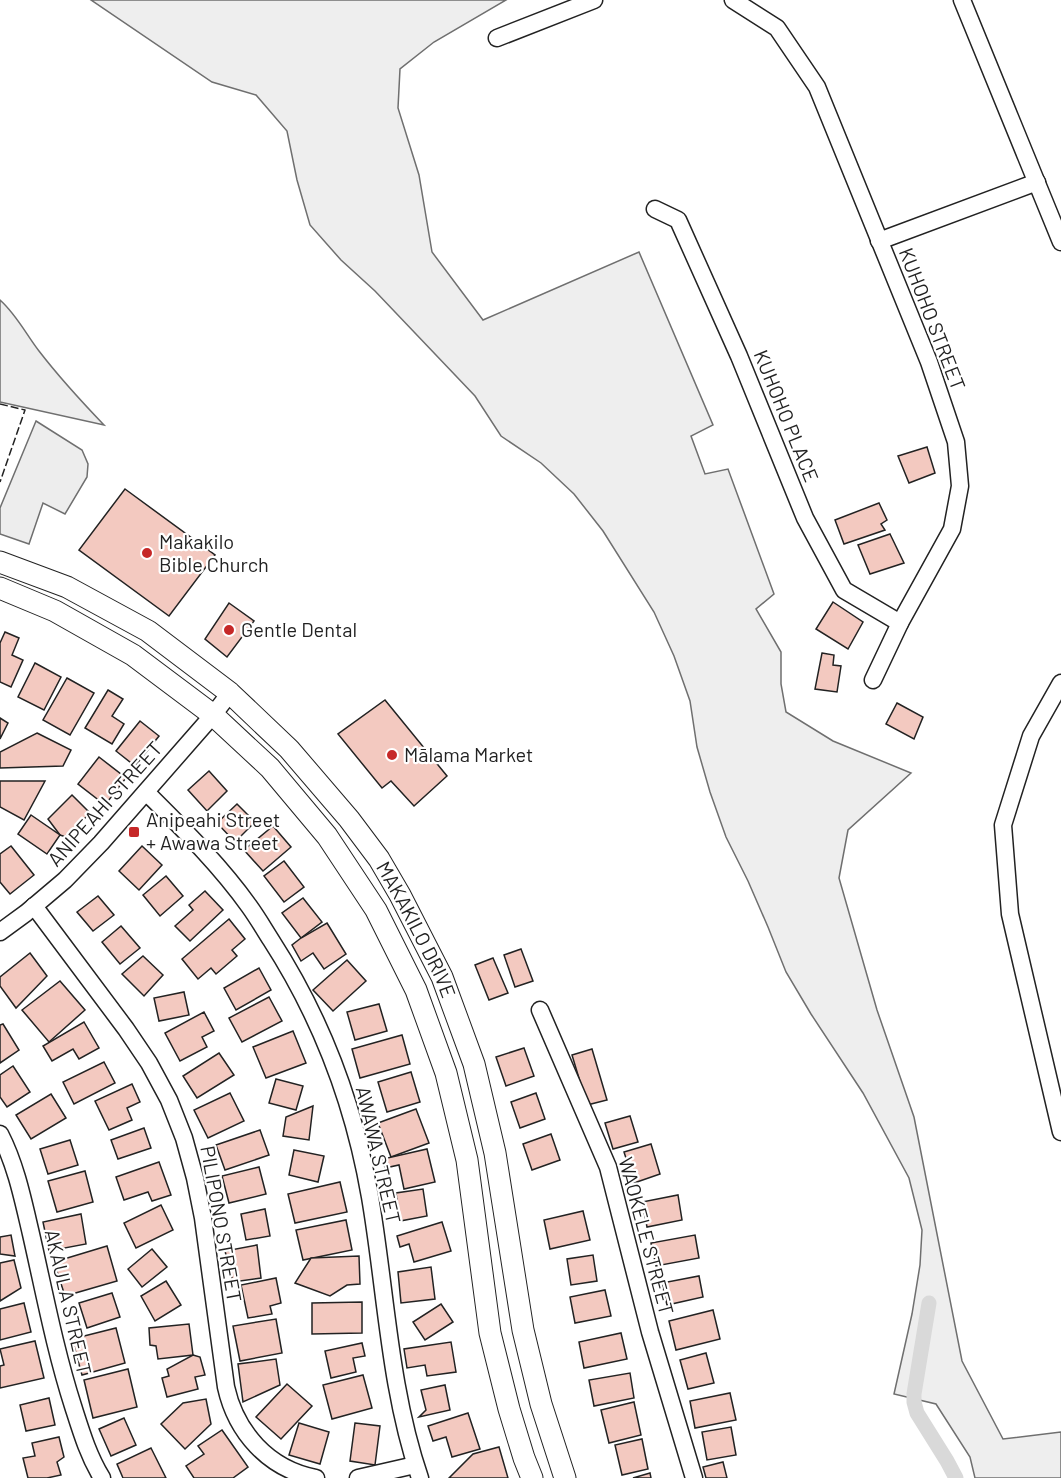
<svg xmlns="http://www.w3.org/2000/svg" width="1061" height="1478" font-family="Barlow,sans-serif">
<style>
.green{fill:#eee;stroke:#6f6f6f;stroke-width:1.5}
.parking{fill:#ededed;stroke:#6f6f6f;stroke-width:1.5}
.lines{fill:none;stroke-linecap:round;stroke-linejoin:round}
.canal{stroke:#d9d9d9;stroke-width:15}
.building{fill:#f3c9c0;stroke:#222;stroke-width:1.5}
.minor-casing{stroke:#222;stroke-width:19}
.major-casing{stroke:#222;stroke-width:23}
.minor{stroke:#fff;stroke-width:16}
.major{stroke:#fff;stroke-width:21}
.fence{stroke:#222;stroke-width:1.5;stroke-dasharray:8 3;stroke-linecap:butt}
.poi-dot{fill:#c62828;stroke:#fff;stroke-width:2}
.labels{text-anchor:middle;stroke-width:4.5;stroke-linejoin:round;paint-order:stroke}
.street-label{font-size:20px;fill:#222;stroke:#fff}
.poi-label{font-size:20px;fill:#222;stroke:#fff;text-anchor:start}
</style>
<rect width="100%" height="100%" fill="#fff"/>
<!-- green -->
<g class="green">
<path d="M91,0H506L434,42L400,69L398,108L419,175L432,252L483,320L639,252L713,425L691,436L705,474L728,469L774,594L756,609L781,652V684L786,712L833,741L911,773L848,830L839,878L877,1010L914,1117L962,1361L1003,1439L1061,1432V1478H975L970,1457L936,1404L894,1394L912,1314L920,1265L922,1230L909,1178L863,1093L811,1014L786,972L768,927L748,881L726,837L710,792L697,747L690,701L674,656L654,612L603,531L574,494L541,463L501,436L475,396L375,291L341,260L310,225L297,180L287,131L256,95L212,82Z"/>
<path d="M0,300C16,314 26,334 39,351C59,377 81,401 104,425L0,402Z"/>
</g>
<!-- parking -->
<path class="parking" d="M36,421L82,450L88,464L87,477L65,514L43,503L29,544L0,534V508Z"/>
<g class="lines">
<!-- canal -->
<path class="canal" d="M929,1303L914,1394V1402L917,1413L947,1461L956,1478"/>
</g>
<!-- building -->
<g class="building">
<path d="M927,447L935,473L909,483L898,456Z"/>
<path d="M125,489L215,555L169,616L79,550Z"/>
<path d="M879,503L887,520L881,524L885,530L844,544L835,520Z"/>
<path d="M890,534L904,563L870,574L858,545Z"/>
<path d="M833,602L863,622L848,649L816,629Z"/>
<path d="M229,603L254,621L227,657L205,639Z"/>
<path d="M5,632L19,638L12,655L23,660L11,687L0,682V643Z"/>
<path d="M822,653L834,655L833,665L841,666L837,692L815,689Z"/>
<path d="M35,663L61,677L44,710L18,697Z"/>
<path d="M67,678L94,693L70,735L43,720Z"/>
<path d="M108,690L123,699L112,716L124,724L112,744L85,728Z"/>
<path d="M385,700L447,776L414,806L391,781L382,788L338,734Z"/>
<path d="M897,703L923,717L914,739L886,724Z"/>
<path d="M0,718L8,723L0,739Z"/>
<path d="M140,721L159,736L135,766L116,751Z"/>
<path d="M37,733L71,750L63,766L0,768V752Z"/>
<path d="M99,757L126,778L105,805L78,784Z"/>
<path d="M209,771L227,791L207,811L188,790Z"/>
<path d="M0,781H45L24,820L0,807Z"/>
<path d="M72,795L90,813L66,837L60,835L48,819Z"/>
<path d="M237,804L255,822L235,842L217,823Z"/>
<path d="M31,815L60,835L47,854L18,834Z"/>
<path d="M273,826L291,847L263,871L244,850Z"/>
<path d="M11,846L34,875L10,894L0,882V854Z"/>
<path d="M142,846L162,865L139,890L119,871Z"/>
<path d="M284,861L304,887L284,902L264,876Z"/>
<path d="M166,876L183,896L160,916L143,895Z"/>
<path d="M205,891L223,910L190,941L175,926L193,910L189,905Z"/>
<path d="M98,896L114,915L93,931L77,912Z"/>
<path d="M303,898L322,922L301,938L282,913Z"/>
<path d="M229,919L245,939L232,950L237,956L216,974L211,968L198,979L182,959Z"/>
<path d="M327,923L346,954L324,969L313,953L301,961L292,945L301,938Z"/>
<path d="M121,926L140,948L120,964L102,942Z"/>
<path d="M521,949L533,981L515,987L504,955Z"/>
<path d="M30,953L47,976L16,1008L0,986V977Z"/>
<path d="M143,956L163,975L144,996L122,974Z"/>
<path d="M493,958L508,993L489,1000L475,965Z"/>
<path d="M347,960L366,981L333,1011L313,990Z"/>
<path d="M259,968L271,990L236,1010L224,988Z"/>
<path d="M60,981L85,1010L49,1042L22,1010Z"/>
<path d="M184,992L189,1015L159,1021L154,998Z"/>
<path d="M269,997L282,1021L242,1042L229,1018Z"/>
<path d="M379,1004L387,1031L355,1040L347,1012Z"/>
<path d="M204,1012L214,1031L202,1037L207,1047L180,1061L165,1033Z"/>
<path d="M84,1022L99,1048L79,1059L73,1049L52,1061L43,1046Z"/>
<path d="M3,1024L19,1050L0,1063V1025Z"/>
<path d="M293,1031L306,1063L266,1078L253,1047Z"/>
<path d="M402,1035L410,1064L360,1078L352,1049Z"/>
<path d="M524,1048L534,1076L506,1086L496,1057Z"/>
<path d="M592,1049L607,1100L587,1105L572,1055Z"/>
<path d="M219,1053L234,1075L197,1098L183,1076Z"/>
<path d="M104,1062L115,1083L74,1104L63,1082Z"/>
<path d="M13,1066L30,1092L7,1107L0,1097V1075Z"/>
<path d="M411,1072L420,1102L387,1112L378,1082Z"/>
<path d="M276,1079L303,1086L296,1110L269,1103Z"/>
<path d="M132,1084L140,1102L127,1108L132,1120L109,1130L95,1101Z"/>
<path d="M230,1093L244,1121L208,1138L194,1110Z"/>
<path d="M536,1093L545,1119L520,1128L511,1102Z"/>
<path d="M51,1094L66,1118L31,1139L16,1115Z"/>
<path d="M313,1106L309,1140L283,1136L286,1117Z"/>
<path d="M416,1109L429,1143L391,1157L378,1123Z"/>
<path d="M630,1116L638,1142L613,1149L605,1123Z"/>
<path d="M144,1128L151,1148L118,1159L111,1140Z"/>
<path d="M260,1130L269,1155L225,1170L216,1145Z"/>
<path d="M551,1134L560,1160L532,1170L523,1144Z"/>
<path d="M70,1140L78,1165L48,1174L40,1149Z"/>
<path d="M651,1144L660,1174L634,1183L624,1152Z"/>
<path d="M427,1149L435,1182L404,1189L399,1165L385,1168L383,1159Z"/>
<path d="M294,1150L324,1156L318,1182L289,1175Z"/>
<path d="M159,1162L171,1195L152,1201L148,1192L124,1200L116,1177Z"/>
<path d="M259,1167L266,1194L229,1203L222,1176Z"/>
<path d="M85,1171L93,1202L57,1212L48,1181Z"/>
<path d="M340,1182L347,1212L295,1223L288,1194Z"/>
<path d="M423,1189L427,1216L400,1221L396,1193Z"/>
<path d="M678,1195L682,1220L647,1227L642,1202Z"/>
<path d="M161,1205L173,1230L136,1248L124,1223Z"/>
<path d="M265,1209L270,1236L246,1240L241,1214Z"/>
<path d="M583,1211L590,1240L550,1249L544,1220Z"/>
<path d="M81,1214L86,1244L49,1251L43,1222Z"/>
<path d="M346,1220L352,1250L303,1260L296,1230Z"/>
<path d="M442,1222L451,1251L414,1262L409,1244L400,1247L397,1236Z"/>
<path d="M11,1235L15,1256L0,1254V1237Z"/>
<path d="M695,1235L699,1258L656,1266L651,1243Z"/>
<path d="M257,1245L261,1278L233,1282L225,1251Z"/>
<path d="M107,1246L117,1281L65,1296L54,1262Z"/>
<path d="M152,1249L167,1267L142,1287L128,1269Z"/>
<path d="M593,1255L597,1281L571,1285L567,1259Z"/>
<path d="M359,1256L360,1284L347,1285L330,1296L295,1283L311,1258Z"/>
<path d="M14,1260L21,1288L0,1301V1263Z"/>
<path d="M431,1267L435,1299L401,1303L398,1272Z"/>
<path d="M699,1276L703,1297L667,1305L662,1283Z"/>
<path d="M276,1278L281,1303L270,1306L272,1314L248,1318L241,1285Z"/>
<path d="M166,1281L181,1305L155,1321L141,1296Z"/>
<path d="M605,1290L611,1316L575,1323L570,1297Z"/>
<path d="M112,1293L120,1317L87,1328L79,1303Z"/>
<path d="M362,1302V1333L312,1334V1303Z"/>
<path d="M24,1303L31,1332L0,1340V1309Z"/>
<path d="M441,1304L453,1322L425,1340L413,1322Z"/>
<path d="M713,1310L720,1339L676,1350L669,1321Z"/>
<path d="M276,1319L282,1353L240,1361L233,1326Z"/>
<path d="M189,1324L193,1355L158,1359L156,1346L150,1345L149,1328Z"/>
<path d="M116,1328L125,1363L82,1375L72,1339Z"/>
<path d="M621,1333L627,1359L584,1368L579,1342Z"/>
<path d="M35,1341L44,1378L0,1388V1366L4,1365L0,1349Z"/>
<path d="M451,1342L456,1372L427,1376L425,1365L407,1368L404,1349Z"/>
<path d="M362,1343L365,1356L353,1358L356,1372L331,1378L325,1351Z"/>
<path d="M706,1353L714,1383L688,1389L680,1360Z"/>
<path d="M193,1355L200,1357L205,1375L195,1377L198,1389L167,1397L162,1378L169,1376L167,1369Z"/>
<path d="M276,1359L280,1385L243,1402L238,1364Z"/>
<path d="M128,1369L137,1407L93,1418L84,1380Z"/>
<path d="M630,1373L634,1398L594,1406L589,1380Z"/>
<path d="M363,1375L372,1408L332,1419L323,1385Z"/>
<path d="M287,1384L312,1406L281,1439L256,1417Z"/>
<path d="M445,1385L450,1410L419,1417L426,1410L421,1390Z"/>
<path d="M730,1393L736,1420L695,1428L690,1401Z"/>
<path d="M49,1398L55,1425L26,1431L20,1405Z"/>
<path d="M206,1399L211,1424L185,1449L161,1424L183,1403Z"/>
<path d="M634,1402L641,1435L609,1443L601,1410Z"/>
<path d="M468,1413L480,1449L452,1457L446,1437L433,1441L428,1426Z"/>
<path d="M124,1418L136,1445L111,1456L99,1429Z"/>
<path d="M299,1423L329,1432L320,1464L289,1455Z"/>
<path d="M355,1423L380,1426L375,1465L350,1461Z"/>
<path d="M731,1427L736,1455L707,1460L702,1432Z"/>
<path d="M222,1430L248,1467L233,1478H194L186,1466L204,1454L198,1446Z"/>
<path d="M59,1437L64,1457L57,1462L61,1475L47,1478H28L23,1458L35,1456L32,1443Z"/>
<path d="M642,1439L648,1469L622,1475L615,1445Z"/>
<path d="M499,1447L508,1478H449L473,1454Z"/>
<path d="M151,1448L166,1478H123L117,1464Z"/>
<path d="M723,1462L727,1478H706L703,1467Z"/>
<path d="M650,1473L651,1478H633Z"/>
</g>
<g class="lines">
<!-- minor casing -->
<g class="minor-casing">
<g id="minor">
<path d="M733,0L777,28L817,87L929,362L956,442L960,486L952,529L900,623L873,680"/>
<path d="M962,0L1061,242"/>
<path d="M497,38L594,0"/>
<path d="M655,209L678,220L739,356L805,518L844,590L900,623"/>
<path d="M879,241L1037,182"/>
<path d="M1061,683L1031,736L1003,825L1010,914L1061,1132"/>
<path d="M146,792C182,828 219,864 249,906C257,917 264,929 271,940C322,1019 354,1104 370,1197C386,1290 389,1388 420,1478"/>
<path d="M34,906L126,1029L149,1063L169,1100L184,1138L195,1178L203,1218L226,1387C236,1432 268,1469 316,1478"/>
<path d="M0,932L26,913L65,880L101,843L213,715L230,693"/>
<path d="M540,1010L608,1167L650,1332L694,1478"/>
<path d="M0,1134C16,1165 23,1200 31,1234C44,1291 55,1350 73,1406C81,1431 88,1455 102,1478"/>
<path d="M358,1478L415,1465"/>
</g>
</g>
<!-- major casing -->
<g class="major-casing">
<g id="major">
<path id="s1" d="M0,562L67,587L148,631L230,693L289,749L349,819L379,859L400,895L442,977L474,1064L495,1153L523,1330L541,1404L565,1478"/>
<path d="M0,588L55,611L133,655L213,715L270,768L327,836L376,910L416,990L446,1073L467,1160L490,1333L509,1409L524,1458L532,1478"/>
</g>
</g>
<!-- minor -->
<use href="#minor" class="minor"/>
<!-- major -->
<use href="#major" class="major"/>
<!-- fence -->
<path class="fence" d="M0,404L25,410L0,482"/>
</g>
<!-- markers -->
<g class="poi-dot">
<circle cx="147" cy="553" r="6"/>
<circle cx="229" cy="630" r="6"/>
<circle cx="392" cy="755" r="6"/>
<rect x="128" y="826" width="12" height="12" rx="3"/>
</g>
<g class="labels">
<!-- street labels -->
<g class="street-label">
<text transform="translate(932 319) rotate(69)" y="7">KUHOHO STREET</text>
<text transform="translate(786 416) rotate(68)" y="7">KUHOHO PLACE</text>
<text transform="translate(105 804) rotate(-48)" y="7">ANIPEAHI STREET</text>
<text dy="7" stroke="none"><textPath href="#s1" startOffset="570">MAKAKILO DRIVE</textPath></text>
<text transform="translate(378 1155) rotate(77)" y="7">AWAWA STREET</text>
<text transform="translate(221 1224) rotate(80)" y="7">PILIPONO STREET</text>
<text transform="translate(646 1236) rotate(75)" y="7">WAOKELE STREET</text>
<text transform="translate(68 1302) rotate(77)" y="7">AKAULA STREET</text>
</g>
<!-- poi labels -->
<g class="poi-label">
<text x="159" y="549">Makakilo<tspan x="159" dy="23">Bible Church</tspan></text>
<text x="241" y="637">Gentle Dental</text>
<text x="404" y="762">Mālama Market</text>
<text x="146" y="827">Anipeahi Street<tspan x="146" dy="23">+ Awawa Street</tspan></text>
</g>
</g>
</svg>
